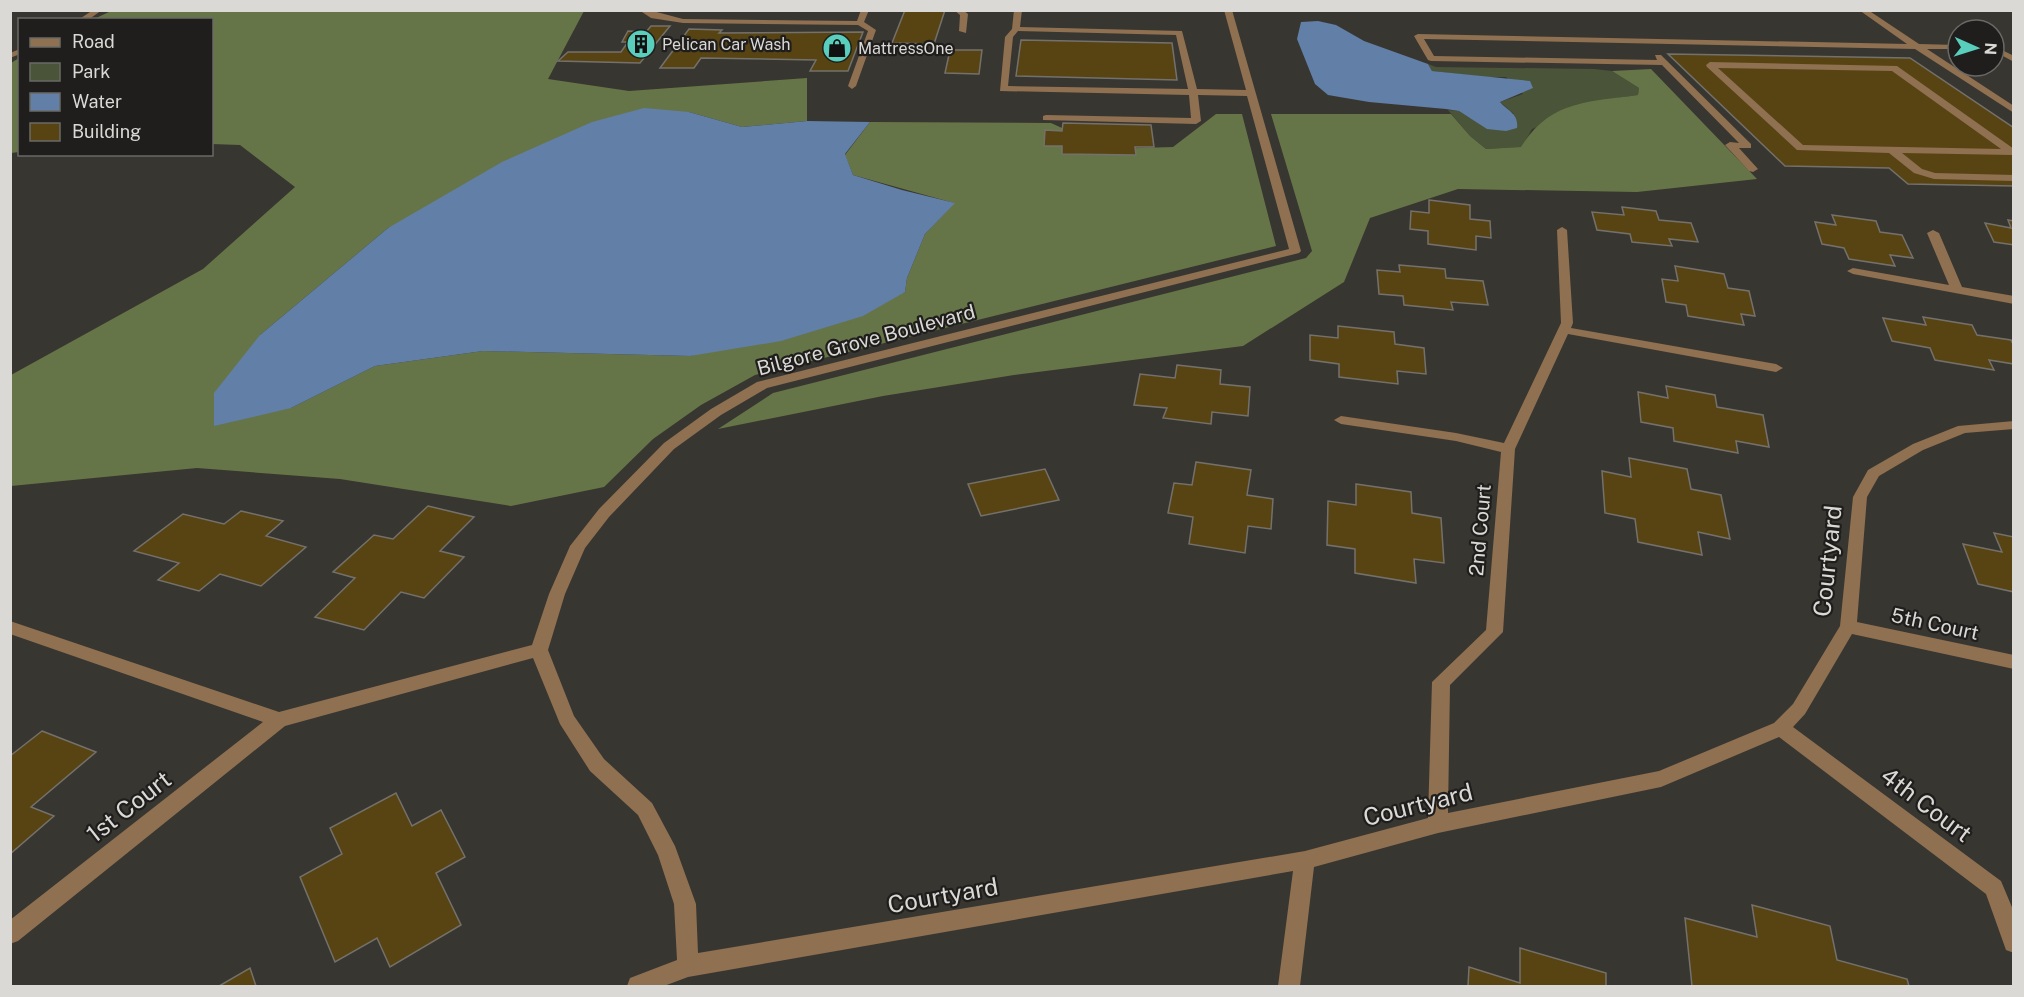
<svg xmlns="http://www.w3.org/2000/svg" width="2024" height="997" font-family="'Public Sans',sans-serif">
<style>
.green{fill:#4a5438}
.forest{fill:#667547}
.water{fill:#627fa7}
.building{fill:#584413;stroke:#74716c;stroke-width:1.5}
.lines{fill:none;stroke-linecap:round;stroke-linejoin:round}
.minor{fill:#8f7051;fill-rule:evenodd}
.labels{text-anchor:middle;stroke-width:4.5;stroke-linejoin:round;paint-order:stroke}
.far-poi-label{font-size:16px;fill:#dbd9d6;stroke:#1f1e1c;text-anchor:start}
.street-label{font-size:20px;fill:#dbd9d6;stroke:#1f1e1c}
.near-street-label{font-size:24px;fill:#dbd9d6;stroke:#1f1e1c}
</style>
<rect width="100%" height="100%" fill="#383631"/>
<!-- green -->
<path class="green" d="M1428,64L1436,67L1594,69L1612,71L1639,88L1638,95L1610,99L1532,129L1522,147L1486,149L1470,136L1448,110L1459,111L1470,118L1514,114L1500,102L1523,94L1506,77H1485L1432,71Z"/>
<!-- forest -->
<g class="forest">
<path d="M111,11H584L548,79L629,91L807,78V121L742,127L689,112L388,228L260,335L291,408L375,366L483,351L690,356L905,292L907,278L925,234L954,203L853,175L845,155L870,122L1051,123L1108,149L1173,147L1216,114H1242L1276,246L755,375L701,405L653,439L604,487L511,506L340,479L197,468L11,486V375L203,269L295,187L240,145L212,144V20L94,19Z"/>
<path d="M19,58V152L11,153V63Z"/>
<path d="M1651,69L1757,179L1637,192L1458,189L1370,218L1344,282L1243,346L1014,375L883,396L718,429L773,393L1306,258L1312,251L1271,114H1451L1470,136L1486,149L1521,147C1550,100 1589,102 1638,95L1639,88L1612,71Z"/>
</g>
<!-- water -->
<g class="water">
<path d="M1318,21L1336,25L1364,41L1428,64L1432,71L1530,81L1533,88L1500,102C1508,111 1519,114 1517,128L1506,131L1487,129L1459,111L1446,109L1369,102L1328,95L1315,84L1297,39L1301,22Z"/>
<path d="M644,108L689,112L742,127L807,121L870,122L845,154L853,175L902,190L955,203L925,234L907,278L905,292L863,316L781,341L690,356L483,351L375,366L291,408L214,426V393L260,335L388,228L502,162L592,122Z"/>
</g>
<!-- building -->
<g class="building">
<path d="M905,10H945L934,44L892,43Z"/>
<path d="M651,26H670L640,63L558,61L568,52H621L628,42H622L628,31L646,32Z"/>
<path d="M689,29L722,30L719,33L863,32L848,71H810L816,60L701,58L694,68H660Z"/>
<path d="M1021,40L1172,43L1177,80L1016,76Z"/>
<path d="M950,50H982L979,74L945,73Z"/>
<path d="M1668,54L1910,58L2014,128V186L1908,184L1889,168L1785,166Z"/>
<path d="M1063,123L1151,125L1154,147H1135L1136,155L1062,154V146H1044L1045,130L1062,131Z"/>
<path d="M1429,200L1470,205V219L1490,221L1491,238L1476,236V250L1428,244V231L1410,229L1411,211L1429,213Z"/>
<path d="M1622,207L1656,211L1659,220L1691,223L1698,242L1669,239L1672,246L1632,242L1630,234L1597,230L1592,212L1624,215Z"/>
<path d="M1832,215L1876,221L1880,232L1902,235L1913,258L1890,255L1895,266L1849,259L1844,248L1822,244L1815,222L1836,225Z"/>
<path d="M2008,220L2014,221V245L1994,242L1985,223L2011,228Z"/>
<path d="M1399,265L1445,269L1446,278L1483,281L1488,305L1451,302L1453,310L1404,305L1403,296L1379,294L1377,270L1400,272Z"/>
<path d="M1675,266L1724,274L1728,288L1749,291L1755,316L1741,314L1744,325L1688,316L1686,305L1666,302L1662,279L1678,281Z"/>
<path d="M1923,317L1972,325L1977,335L2011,340L2014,346V364L1989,360L1994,370L1935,360L1930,348L1892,341L1883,318L1926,325Z"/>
<path d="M1338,326L1394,332L1395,344L1424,348L1426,374L1397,371L1398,384L1339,377V364L1310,360V335L1338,338Z"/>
<path d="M1177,365L1221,370L1220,384L1250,387L1248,416L1212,412L1211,424L1163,418L1167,408L1134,405L1140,374L1175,378Z"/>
<path d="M1666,386L1715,395L1717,407L1763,415L1769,447L1736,441L1738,453L1674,441L1673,428L1641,422L1638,392L1668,398Z"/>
<path d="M1629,458L1687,469L1691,489L1721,495L1730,539L1698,532L1702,555L1638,542L1635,519L1605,513L1602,471L1631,477Z"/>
<path d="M1196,462L1251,470L1247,495L1273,499L1271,529L1248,526L1245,553L1189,544L1193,517L1168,513L1174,483L1192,485Z"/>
<path d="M1045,469L1059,500L981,516L968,484Z"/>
<path d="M1356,484L1411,492L1412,513L1441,518L1444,563L1414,559L1416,583L1355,573V549L1327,545L1328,501L1356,505Z"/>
<path d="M428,506L474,517L440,551L464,557L424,598L401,592L364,630L315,617L355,578L333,572L374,535L393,539Z"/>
<path d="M241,511L283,521L266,536L306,547L261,586L220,574L199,591L158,580L179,563L134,551L183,514L224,524Z"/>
<path d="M1994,533L2014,537V592L1978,584L1963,544L2002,552Z"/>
<path d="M42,731L96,752L31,807L54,816L10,854V756Z"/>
<path d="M396,793L412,826L441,810L465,857L436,873L461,925L390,967L377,938L335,962L300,877L342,854L330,828Z"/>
<path d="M1752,905L1830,926L1837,960L1907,979L1909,986H1692L1685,918L1757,937Z"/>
<path d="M1520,948L1606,973V986H1468L1469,967L1520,983Z"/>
<path d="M250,968L256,986H219Z"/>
</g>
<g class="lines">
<!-- minor -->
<g class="minor">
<path d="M93,10H102L88,20H78Z"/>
<path d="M639,10H649L683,19L857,21L861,10H869L864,22L876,30L856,86L852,89L848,86L868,31L858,25L683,23L651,18Z"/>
<path d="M954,10H963L968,14L966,33L959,31L960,15Z"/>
<path d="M1014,10H1022L1020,27L1182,31L1197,89L1246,90L1224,10H1232L1301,251L1299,253L767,388L721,415L674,449L609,517L585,548L565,594L548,650L574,716L604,759L652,803L675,846L696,904L698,953L1305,851L1428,818L1432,682L1486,630L1501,452L1456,441L1341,424L1334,420L1341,416L1456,433L1504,443L1561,323L1557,230L1562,227L1567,230L1573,323L1571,328L1776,364L1783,368L1776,372L1568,334L1515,449L1503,632L1450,685L1448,813L1659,771L1774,723L1793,704L1840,626L1853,497L1868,470L1913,444L1958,426L2014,421V429L1965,433L1923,450L1879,476L1867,497L1857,622L2014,655V669L1852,634L1805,714L1793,727L2001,881L2014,912V953L2006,950L1986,894L1779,737L1661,787L1438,833L1314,867L1300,986H1278L1293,871L688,977L664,986H627L630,978L677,960L674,904L658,855L638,815L590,771L560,724L533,658L285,726L18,941L10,944V920L263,722L10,634V621L279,712L532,645L549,594L570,546L599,509L664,443L711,409L757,382L1289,249L1247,96L1198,95L1201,121L1196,124L1043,120V116L1046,115L1191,118L1189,95L1000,91L1005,37L1012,29ZM1018,31L1176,35L1188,89L1008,86L1013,37Z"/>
<path d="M1859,10H1868L1919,44L1958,45V49H1927L2014,106V113L1915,49L1424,39L1434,56L1657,60L1655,55H1661L1751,144V148H1739L1758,169L1753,172L1749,171L1725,145L1730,142L1739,143L1662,65L1431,61L1428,60L1414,36L1418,34L1907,44Z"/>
<path d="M1994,46L2014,56V62L1994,51Z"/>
<path d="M20,49V54L10,58V53Z"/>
<path d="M1710,62L1897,66L2014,149L2012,155L1902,153L1922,169L1935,173L2014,175V181L1934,179L1914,173L1889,153L1797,150L1707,67L1706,65ZM1718,68L1892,71L2001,149L1803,145Z"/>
<path d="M1933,230L1939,233L1962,287L2014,296V304L1853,274L1847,271L1853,268L1949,285L1927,233Z"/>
</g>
</g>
<!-- icons -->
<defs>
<g id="building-disc" transform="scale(1.5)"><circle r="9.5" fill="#5acebc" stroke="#1f1e1c"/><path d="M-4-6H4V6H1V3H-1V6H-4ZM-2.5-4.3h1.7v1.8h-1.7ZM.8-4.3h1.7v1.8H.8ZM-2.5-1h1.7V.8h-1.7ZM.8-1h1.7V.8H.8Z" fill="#111"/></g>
<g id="shop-disc" transform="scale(1.5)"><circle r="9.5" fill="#5acebc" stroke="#1f1e1c"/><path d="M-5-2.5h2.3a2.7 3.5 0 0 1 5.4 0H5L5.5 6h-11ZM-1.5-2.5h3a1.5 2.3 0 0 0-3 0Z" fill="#111"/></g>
</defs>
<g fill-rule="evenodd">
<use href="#building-disc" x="641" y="44"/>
<use href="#shop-disc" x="837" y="48"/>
</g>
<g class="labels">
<!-- far-poi labels -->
<g class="far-poi-label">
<text x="662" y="50">Pelican Car Wash</text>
<text x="858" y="54">MattressOne</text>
</g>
<!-- street labels -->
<g class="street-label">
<text transform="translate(866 340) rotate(-15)" y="7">Bilgore Grove Boulevard</text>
<text transform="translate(1480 530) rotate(-85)" y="7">2nd Court</text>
<text transform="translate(1935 624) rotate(12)" y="7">5th Court</text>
</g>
<!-- near-street labels -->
<g class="near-street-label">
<text transform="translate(1828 561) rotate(-84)" y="8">Courtyard</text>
<text transform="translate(1418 805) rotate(-14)" y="8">Courtyard</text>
<text transform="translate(1926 805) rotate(37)" y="8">4th Court</text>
<text transform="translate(129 807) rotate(-38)" y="8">1st Court</text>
<text transform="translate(943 896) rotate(-10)" y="8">Courtyard</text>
</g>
</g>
<!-- border -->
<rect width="2024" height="997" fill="none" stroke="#dbd9d6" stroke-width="24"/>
<!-- legend -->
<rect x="18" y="18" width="195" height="138" fill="#1f1e1c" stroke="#6a6966" stroke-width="1.5"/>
<rect x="30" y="38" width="30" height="9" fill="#8f7051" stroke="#6a6966" stroke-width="1.5"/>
<text x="72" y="48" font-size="18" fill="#dbd9d6">Road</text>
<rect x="30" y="63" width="30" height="18" fill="#4a5438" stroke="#6a6966" stroke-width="1.5"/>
<text x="72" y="78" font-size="18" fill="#dbd9d6">Park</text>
<rect x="30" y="93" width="30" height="18" fill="#627fa7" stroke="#6a6966" stroke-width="1.5"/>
<text x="72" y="108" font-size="18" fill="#dbd9d6">Water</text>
<rect x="30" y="123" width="30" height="18" fill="#584413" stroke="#6a6966" stroke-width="1.5"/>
<text x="72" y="138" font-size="18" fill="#dbd9d6">Building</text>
<!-- north arrow -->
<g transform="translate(1976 48) rotate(93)"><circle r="28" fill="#1f1e1c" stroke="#6a6966" stroke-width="1.5"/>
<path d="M0-4.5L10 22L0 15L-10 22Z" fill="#5acebc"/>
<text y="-9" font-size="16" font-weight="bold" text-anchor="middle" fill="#dbd9d6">N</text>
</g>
</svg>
